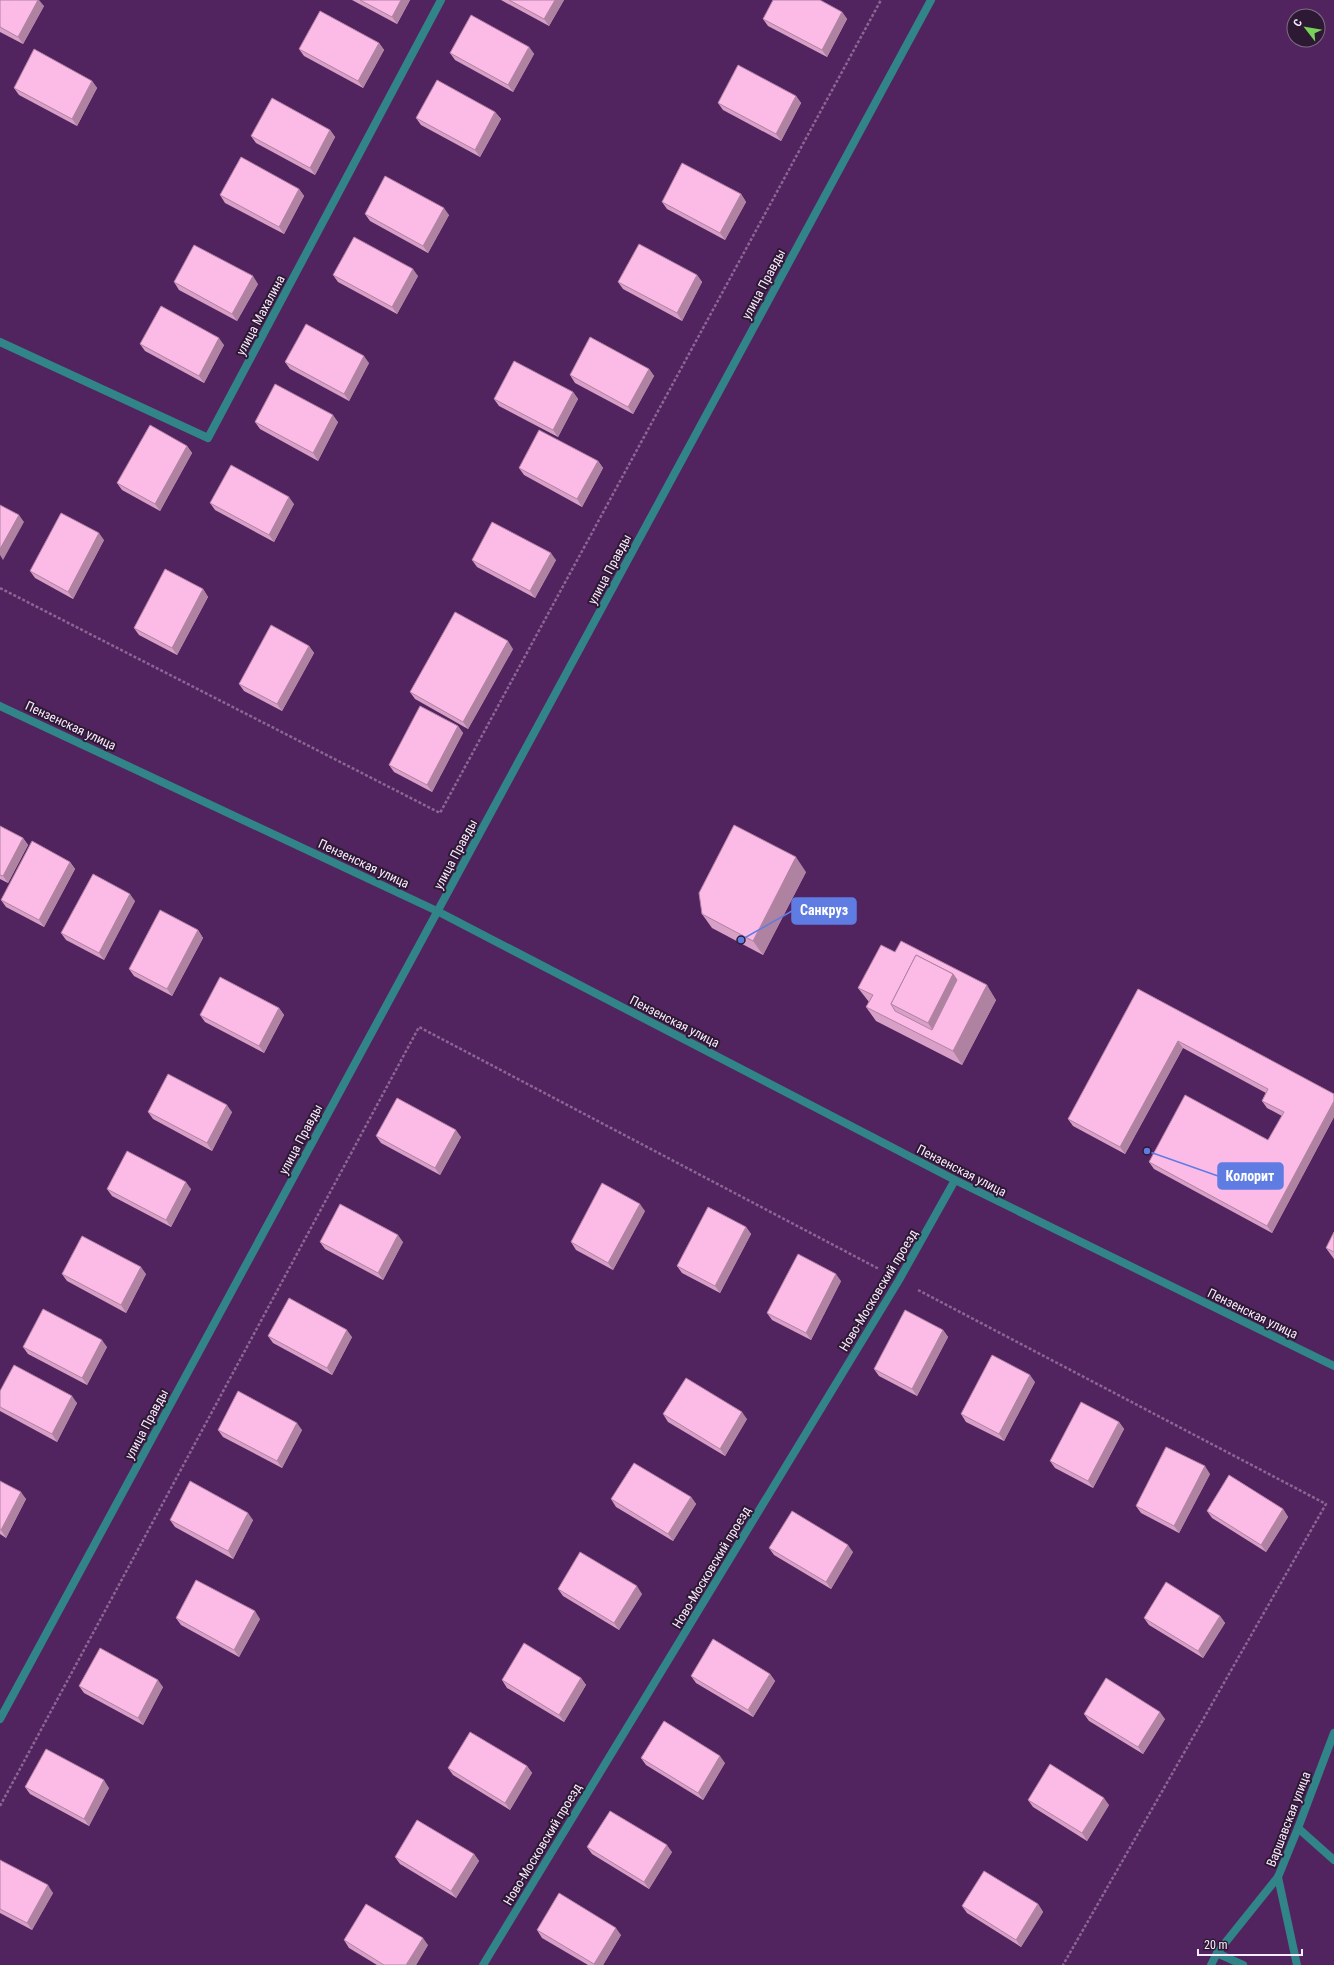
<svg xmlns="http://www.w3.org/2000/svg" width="1334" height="1965" font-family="'Roboto Condensed',sans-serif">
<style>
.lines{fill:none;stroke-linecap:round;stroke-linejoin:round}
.path{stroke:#8a6695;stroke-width:2.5;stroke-dasharray:3 2;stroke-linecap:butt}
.service{stroke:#318487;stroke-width:8}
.minor{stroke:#318487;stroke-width:8}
.tertiary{stroke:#318487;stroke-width:8}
.wall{fill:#d9a0c7}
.shaded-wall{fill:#b082a2}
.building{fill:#fcbae7;stroke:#b082a2;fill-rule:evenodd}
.labels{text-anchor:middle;stroke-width:4;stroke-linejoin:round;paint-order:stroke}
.street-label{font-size:13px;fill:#f9e9fe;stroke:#2d1933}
.leader{fill:none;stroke:#5f7ce3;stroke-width:1.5}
.callout-dot{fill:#5f7ce3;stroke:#2d1933;stroke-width:1.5}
.callout{fill:#5f7ce3;stroke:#5f7ce3;stroke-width:1.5}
.callout-label{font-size:14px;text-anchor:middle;font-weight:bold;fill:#fff}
</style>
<rect width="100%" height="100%" fill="#52245f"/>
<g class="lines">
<!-- path -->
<g class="path">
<path d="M0,588L440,813L881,0"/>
<path d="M918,1290L1326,1504L1063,1965"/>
<path d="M0,1806L419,1027L879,1269"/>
</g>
<!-- service -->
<g class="service">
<path d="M1298,1828L1334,1860"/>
<path d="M1278,1877L1297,1965"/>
<path d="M1217,1953L1243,1965"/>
</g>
<!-- minor -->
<g class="minor">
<path d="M0,342L208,438L441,0"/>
<path d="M483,1965L899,1280L955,1180"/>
<path d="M1211,1965L1217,1953L1278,1877L1298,1828L1334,1733"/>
</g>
<!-- tertiary -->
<g class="tertiary">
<path d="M0,706L437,911L955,1180L1334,1366"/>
<path d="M0,1719L931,0"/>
</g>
</g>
<!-- wall -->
<g class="wall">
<path d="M0,0L44,6L23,44L0,32Z"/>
<path d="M352,0H410L397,24Z"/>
<path d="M501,0H564L549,26Z"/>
<path d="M842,12L847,19L827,57L768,26L763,19Z"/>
<path d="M379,43L384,50L363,88L304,56L299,49Z"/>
<path d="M529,47L534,54L513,92L455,60L450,53Z"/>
<path d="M92,81L97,88L77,126L19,95L14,88Z"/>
<path d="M796,96L801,103L781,141L723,110L718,103Z"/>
<path d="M495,112L501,119L480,157L421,125L416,118Z"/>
<path d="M330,130L335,137L315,175L256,143L251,136Z"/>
<path d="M299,189L304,196L284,234L225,203L220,195Z"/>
<path d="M741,194L746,202L725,240L667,209L662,202Z"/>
<path d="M365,214L449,215L428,253L370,221Z"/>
<path d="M333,275L418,276L397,314L338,282Z"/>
<path d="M697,275L702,282L682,321L623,289L618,282Z"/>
<path d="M174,282L258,284L237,321L179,290Z"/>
<path d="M140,344L224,345L204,383L145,351Z"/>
<path d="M285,362L369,363L349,401L290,369Z"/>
<path d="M649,369L654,376L633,414L575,383L570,375Z"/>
<path d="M573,392L578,399L558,437L499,406L494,399Z"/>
<path d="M255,422H338L318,461L260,429Z"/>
<path d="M187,446L192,453L160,511L122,490L117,483Z"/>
<path d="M598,461L603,468L582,507L524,475L519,468Z"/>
<path d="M210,503L294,504L274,542L215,510Z"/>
<path d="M104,540L73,599L35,578L30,571Z"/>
<path d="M472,560H556L535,598L477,567Z"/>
<path d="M203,589L208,597L177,655L139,635L134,628Z"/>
<path d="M309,646L314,653L282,711L244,691L239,684Z"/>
<path d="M513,649L468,729L415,699L410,692Z"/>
<path d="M458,726L463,733L432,792L394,772L389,765Z"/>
<path d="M0,826L23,838L28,845L8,883L0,879Z"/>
<path d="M70,862L75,869L44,927L6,907L1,900Z"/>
<path d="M806,872L763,955L712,928L702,914Z"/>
<path d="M135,901L104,960L66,940L61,933Z"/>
<path d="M198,930L203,938L172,996L134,976L129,969Z"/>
<path d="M895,952L996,1000L962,1065L876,1021L866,1007L869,1002L858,988Z"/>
<path d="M1138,989L1334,1094V1117L1272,1233L1154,1169L1149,1162L1268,1140L1282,1116L1267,1108L1262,1101L1266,1093L1183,1048L1125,1154L1073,1126L1068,1119Z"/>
<path d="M279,1008L284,1015L264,1053L205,1022L200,1015Z"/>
<path d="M148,1112H232L212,1151L153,1119Z"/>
<path d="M376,1136L461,1137L440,1175L381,1143Z"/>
<path d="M107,1189H191L171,1227L112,1196Z"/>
<path d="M645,1211L613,1270L576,1250L571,1242Z"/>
<path d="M746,1227L751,1234L720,1293L682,1273L677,1266Z"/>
<path d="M1334,1232V1259L1326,1248Z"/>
<path d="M320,1242H403L383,1280L325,1249Z"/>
<path d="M62,1274H146L126,1313L67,1281Z"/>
<path d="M841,1281L811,1340L772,1320L767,1313Z"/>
<path d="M943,1330L948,1337L917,1396L879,1376L874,1369Z"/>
<path d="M268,1336L352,1337L332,1375L273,1343Z"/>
<path d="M23,1347H107L87,1385L28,1354Z"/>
<path d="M1035,1382L1004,1441L966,1422L961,1414Z"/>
<path d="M0,1391L77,1403L57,1442L0,1411Z"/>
<path d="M663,1414L747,1419L725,1456L668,1422Z"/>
<path d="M1119,1422L1124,1429L1093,1488L1055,1468L1050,1461Z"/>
<path d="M218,1430H302L282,1468L223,1437Z"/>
<path d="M1210,1474L1179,1533L1141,1513L1136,1506Z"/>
<path d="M0,1481L26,1499L6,1538L0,1534Z"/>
<path d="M691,1497L696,1504L673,1541L616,1507L611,1499Z"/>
<path d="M1283,1509L1288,1517L1266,1552L1212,1518L1207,1511Z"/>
<path d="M170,1520H253L233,1559L175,1527Z"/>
<path d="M769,1548L853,1552L831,1589L774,1555Z"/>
<path d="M558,1589L642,1594L619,1630L563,1596Z"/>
<path d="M1220,1616L1225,1623L1203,1658L1149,1625L1144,1618Z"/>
<path d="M176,1618L260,1619L239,1657L181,1625Z"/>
<path d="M770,1674L775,1681L753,1717L696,1683L691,1676Z"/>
<path d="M581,1678L586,1685L564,1722L507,1688L502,1680Z"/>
<path d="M79,1686L163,1687L143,1725L84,1693Z"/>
<path d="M1084,1714L1165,1719L1143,1754L1089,1721Z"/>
<path d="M641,1758L725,1763L703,1800L646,1765Z"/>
<path d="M527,1766L532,1773L510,1810L453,1775L448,1768Z"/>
<path d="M25,1787L109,1788L89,1826L30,1794Z"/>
<path d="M1028,1800L1109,1805L1087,1841L1033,1807Z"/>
<path d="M587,1847L672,1852L649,1889L592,1854Z"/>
<path d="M474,1854L479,1861L456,1898L400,1864L395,1857Z"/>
<path d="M0,1860L53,1893L32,1930L0,1913Z"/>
<path d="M1038,1904L1043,1912L1021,1947L967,1913L962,1906Z"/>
<path d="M537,1930L621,1935L603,1965H588L542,1938Z"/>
<path d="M344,1940L428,1945L416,1965H377L349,1948Z"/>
</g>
<!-- shaded-wall -->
<g class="shaded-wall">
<path d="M38,0H39L44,6L23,44L18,37Z"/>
<path d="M401,0H410L397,24L392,17Z"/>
<path d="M555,0H564L549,26L544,19Z"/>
<path d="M842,12L847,19L827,57L822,50Z"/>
<path d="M379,43L384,50L363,88L358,81Z"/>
<path d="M529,47L534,54L513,92L508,85Z"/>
<path d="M92,81L97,88L77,126L72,119Z"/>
<path d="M796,96L801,103L781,141L776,134Z"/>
<path d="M495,112L501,119L480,157L475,150Z"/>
<path d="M330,130L335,137L315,175L310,168Z"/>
<path d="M299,189L304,196L284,234L279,227Z"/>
<path d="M741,194L746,202L725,240L720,233Z"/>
<path d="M444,208L449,215L428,253L423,246Z"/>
<path d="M413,269L418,276L397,314L392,307Z"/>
<path d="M697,275L702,282L682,321L677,313Z"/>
<path d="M253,276L258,284L237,321L232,314Z"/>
<path d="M219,338L224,345L204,383L199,376Z"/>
<path d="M364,356L369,363L349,401L344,394Z"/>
<path d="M649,369L654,376L633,414L628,407Z"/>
<path d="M573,392L578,399L558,437L553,430Z"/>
<path d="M333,415L338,422L318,461L313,453Z"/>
<path d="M187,446L192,453L160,511L155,504Z"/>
<path d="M598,461L603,468L582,507L577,499Z"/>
<path d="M289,497L294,504L274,542L269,535Z"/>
<path d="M19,515L24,522L3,560L0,555V549Z"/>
<path d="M99,533L104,540L73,599L68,592Z"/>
<path d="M551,553L556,560L535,598L530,591Z"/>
<path d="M203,589L208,597L177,655L172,648Z"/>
<path d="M508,641L513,649L468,729L463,722Z"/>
<path d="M309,646L314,653L282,711L277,704Z"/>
<path d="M458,726L463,733L432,792L427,785Z"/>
<path d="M23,838L28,845L8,883L3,876Z"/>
<path d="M796,857L806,872L763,955L753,941Z"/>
<path d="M70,862L75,869L44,927L39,920Z"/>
<path d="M130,894L135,901L104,960L99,953Z"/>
<path d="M198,930L203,938L172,996L167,989Z"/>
<path d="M953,974L967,995L942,1044L928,1023Z"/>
<path d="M987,985L996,1000L962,1065L953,1051Z"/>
<path d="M279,1008L284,1015L264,1053L259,1046Z"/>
<path d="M1178,1041L1183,1048L1125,1154L1120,1147Z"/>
<path d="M1334,1101V1117L1272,1233L1267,1226Z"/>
<path d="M227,1105L232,1112L212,1151L207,1143Z"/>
<path d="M456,1130L461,1137L440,1175L435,1168Z"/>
<path d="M186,1182L191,1189L171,1227L166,1220Z"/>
<path d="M640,1204L645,1211L613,1270L608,1263Z"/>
<path d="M746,1227L751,1234L720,1293L715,1286Z"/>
<path d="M398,1235L403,1242L383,1280L378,1273Z"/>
<path d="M141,1267L146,1274L126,1313L121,1305Z"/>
<path d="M836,1274L841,1281L811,1340L806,1333Z"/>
<path d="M347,1330L352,1337L332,1375L327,1368Z"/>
<path d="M943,1330L948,1337L917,1396L912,1389Z"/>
<path d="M102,1340L107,1347L87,1385L82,1378Z"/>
<path d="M1030,1375L1035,1382L1004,1441L999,1434Z"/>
<path d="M72,1396L77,1403L57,1442L52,1434Z"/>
<path d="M742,1412L747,1419L725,1456L720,1449Z"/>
<path d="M1119,1422L1124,1429L1093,1488L1088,1481Z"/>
<path d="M297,1423L302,1430L282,1468L277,1461Z"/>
<path d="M1205,1466L1210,1474L1179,1533L1174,1526Z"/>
<path d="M21,1492L26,1499L6,1538L1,1530Z"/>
<path d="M691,1497L696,1504L673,1541L668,1534Z"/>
<path d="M1283,1509L1288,1517L1266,1552L1261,1545Z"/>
<path d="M248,1513L253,1520L233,1559L228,1551Z"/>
<path d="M848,1545L853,1552L831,1589L826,1582Z"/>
<path d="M637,1586L642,1594L619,1630L614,1623Z"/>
<path d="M255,1611L260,1619L239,1657L234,1650Z"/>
<path d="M1220,1616L1225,1623L1203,1658L1198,1651Z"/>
<path d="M770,1674L775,1681L753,1717L748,1710Z"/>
<path d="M581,1678L586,1685L564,1722L559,1715Z"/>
<path d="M158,1680L163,1687L143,1725L138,1718Z"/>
<path d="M1160,1712L1165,1719L1143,1754L1138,1747Z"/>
<path d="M720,1756L725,1763L703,1800L698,1793Z"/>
<path d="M527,1766L532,1773L510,1810L505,1803Z"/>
<path d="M104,1780L109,1788L89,1826L84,1819Z"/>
<path d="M1104,1798L1109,1805L1087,1841L1082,1833Z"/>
<path d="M667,1845L672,1852L649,1889L644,1882Z"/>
<path d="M474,1854L479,1861L456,1898L451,1891Z"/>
<path d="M48,1885L53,1893L32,1930L27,1923Z"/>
<path d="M1038,1904L1043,1912L1021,1947L1016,1940Z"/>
<path d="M616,1928L621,1935L603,1965H594V1964Z"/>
<path d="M423,1938L428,1945L416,1965H406Z"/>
</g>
<!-- building -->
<g class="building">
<path d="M0,0H38L18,37L0,27Z"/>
<path d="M360,0H401L392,17Z"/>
<path d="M509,0H555L544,19Z"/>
<path d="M773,0H820L842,12L822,50L763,19Z"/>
<path d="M320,11L379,43L358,81L299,49Z"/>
<path d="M471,15L529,47L508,85L450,53Z"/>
<path d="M34,49L92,81L72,119L14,88Z"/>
<path d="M738,65L796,96L776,134L718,103Z"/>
<path d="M437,80L495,112L475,150L416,118Z"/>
<path d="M272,98L330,130L310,168L251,136Z"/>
<path d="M241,157L299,189L279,227L220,195Z"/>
<path d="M682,163L741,194L720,233L662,202Z"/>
<path d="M385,176L444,208L423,246L365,214Z"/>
<path d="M354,237L413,269L392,307L333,275Z"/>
<path d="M639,244L697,275L677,313L618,282Z"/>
<path d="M194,245L253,276L232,314L174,282Z"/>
<path d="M161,306L219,338L199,376L140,344Z"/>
<path d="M306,324L364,356L344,394L285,362Z"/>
<path d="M590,337L649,369L628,407L570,375Z"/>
<path d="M514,361L573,392L553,430L494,399Z"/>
<path d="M275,384L333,415L313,453L255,422Z"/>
<path d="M150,425L187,446L155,504L117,483Z"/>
<path d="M539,430L598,461L577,499L519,468Z"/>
<path d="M231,465L289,497L269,535L210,503Z"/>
<path d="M0,505L19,515L0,549Z"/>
<path d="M61,513L99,533L68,592L30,571Z"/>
<path d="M492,522L551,553L530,591L472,560Z"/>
<path d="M165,569L203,589L172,648L134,628Z"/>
<path d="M455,612L508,641L463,722L410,692Z"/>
<path d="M271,625L309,646L277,704L239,684Z"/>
<path d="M420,706L458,726L427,785L389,765Z"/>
<path d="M734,825L796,857L753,941L702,914L699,893Z"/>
<path d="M0,826L23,838L3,876L0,875Z"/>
<path d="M32,841L70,862L39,920L1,900Z"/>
<path d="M93,874L130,894L99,953L61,933Z"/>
<path d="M160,910L198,930L167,989L129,969Z"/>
<path d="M901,941L987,985L953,1051L866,1007L873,995L858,988L881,945L895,952ZM916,955L953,974L957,980L932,1030L895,1011L891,1004Z"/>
<path d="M916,955L953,974L928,1023L891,1004Z"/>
<path d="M220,977L279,1008L259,1046L200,1015Z"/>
<path d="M1138,989L1334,1094V1101L1267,1226L1149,1162L1185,1095L1268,1140L1284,1112L1262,1101L1268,1089L1178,1041L1120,1147L1068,1119Z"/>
<path d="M168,1074L227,1105L207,1143L148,1112Z"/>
<path d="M397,1098L456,1130L435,1168L376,1136Z"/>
<path d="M127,1151L186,1182L166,1220L107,1189Z"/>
<path d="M602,1183L640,1204L608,1263L571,1242Z"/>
<path d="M340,1204L398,1235L378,1273L320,1242Z"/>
<path d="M708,1207L746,1227L715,1286L677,1266Z"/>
<path d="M1334,1232V1252L1326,1248Z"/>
<path d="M82,1236L141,1267L121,1305L62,1274Z"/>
<path d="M798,1254L836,1274L806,1333L767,1313Z"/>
<path d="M289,1298L347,1330L327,1368L268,1336Z"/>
<path d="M43,1309L102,1340L82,1378L23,1347Z"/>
<path d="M905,1310L943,1330L912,1389L874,1369Z"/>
<path d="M992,1355L1030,1375L999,1434L961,1414Z"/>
<path d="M14,1365L72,1396L52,1434L0,1407V1391Z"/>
<path d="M686,1378L742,1412L720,1449L663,1414Z"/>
<path d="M238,1391L297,1423L277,1461L218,1430Z"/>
<path d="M1081,1402L1119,1422L1088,1481L1050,1461Z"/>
<path d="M1166,1447L1205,1466L1174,1526L1136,1506Z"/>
<path d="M634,1463L691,1497L668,1534L611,1499Z"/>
<path d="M1229,1475L1283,1509L1261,1545L1207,1511Z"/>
<path d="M0,1481L21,1492L1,1530H0Z"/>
<path d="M190,1481L248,1513L228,1551L170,1520Z"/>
<path d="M792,1511L848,1545L826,1582L769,1548Z"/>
<path d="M580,1552L637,1586L614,1623L558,1589Z"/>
<path d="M196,1580L255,1611L234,1650L176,1618Z"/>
<path d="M1166,1582L1220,1616L1198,1651L1144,1618Z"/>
<path d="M713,1639L770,1674L748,1710L691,1676Z"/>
<path d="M524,1643L581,1678L559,1715L502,1680Z"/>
<path d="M100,1648L158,1680L138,1718L79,1686Z"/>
<path d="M1106,1678L1160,1712L1138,1747L1084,1714Z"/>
<path d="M664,1721L720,1756L698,1793L641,1758Z"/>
<path d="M470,1732L527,1766L505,1803L448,1768Z"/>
<path d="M46,1749L104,1780L84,1819L25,1787Z"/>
<path d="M1050,1764L1104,1798L1082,1833L1028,1800Z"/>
<path d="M610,1811L667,1845L644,1882L587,1847Z"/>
<path d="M417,1820L474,1854L451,1891L395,1857Z"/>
<path d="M0,1860L48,1885L27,1923L0,1909Z"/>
<path d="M984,1871L1038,1904L1016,1940L962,1906Z"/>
<path d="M559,1893L616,1928L594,1964L537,1930Z"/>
<path d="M366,1904L423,1938L406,1965H384L344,1940Z"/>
</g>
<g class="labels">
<!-- street labels -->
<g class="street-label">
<text transform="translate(763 284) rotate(-62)" y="5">улица Правды</text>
<text transform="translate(260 315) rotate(-62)" y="5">улица Махалина</text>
<text transform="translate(609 569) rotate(-62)" y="5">улица Правды</text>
<text transform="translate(71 725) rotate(25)" y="5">Пензенская улица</text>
<text transform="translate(455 854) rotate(-62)" y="5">улица Правды</text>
<text transform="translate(364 863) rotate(25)" y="5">Пензенская улица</text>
<text transform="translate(675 1021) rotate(27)" y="5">Пензенская улица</text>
<text transform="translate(300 1139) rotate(-62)" y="5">улица Правды</text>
<text transform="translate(962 1170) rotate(27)" y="5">Пензенская улица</text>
<text transform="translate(878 1290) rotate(-59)" y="5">Ново-Московский проезд</text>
<text transform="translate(1253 1313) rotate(26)" y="5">Пензенская улица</text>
<text transform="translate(146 1424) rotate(-62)" y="5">улица Правды</text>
<text transform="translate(711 1567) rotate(-59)" y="5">Ново-Московский проезд</text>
<text transform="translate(1288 1819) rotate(-69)" y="5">Варшавская улица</text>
<text transform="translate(542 1844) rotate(-59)" y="5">Ново-Московский проезд</text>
</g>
</g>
<!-- callouts -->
<path class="leader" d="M741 940L792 911M1147 1151L1218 1176"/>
<g class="callout-dot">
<circle cx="741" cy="940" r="4"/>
<circle cx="1147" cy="1151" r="4"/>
</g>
<g class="callout">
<rect x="792" y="898" width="64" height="26" rx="4"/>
<rect x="1218" y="1163" width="65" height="26" rx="4"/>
</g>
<g class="callout-label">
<text x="824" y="915">Санкруз</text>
<text x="1250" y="1181">Колорит</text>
</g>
<!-- north arrow -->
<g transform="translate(1306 28) rotate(301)"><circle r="19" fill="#2d1933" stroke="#7f6c84"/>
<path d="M0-3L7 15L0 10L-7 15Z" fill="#78d158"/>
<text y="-6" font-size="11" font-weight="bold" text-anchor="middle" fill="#f9e9fe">С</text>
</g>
<!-- scale -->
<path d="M1198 1949v6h104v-6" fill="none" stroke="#f9e9fe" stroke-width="2"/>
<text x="1204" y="1949" font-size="12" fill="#f9e9fe" stroke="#2d1933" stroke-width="3" paint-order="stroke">20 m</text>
</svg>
